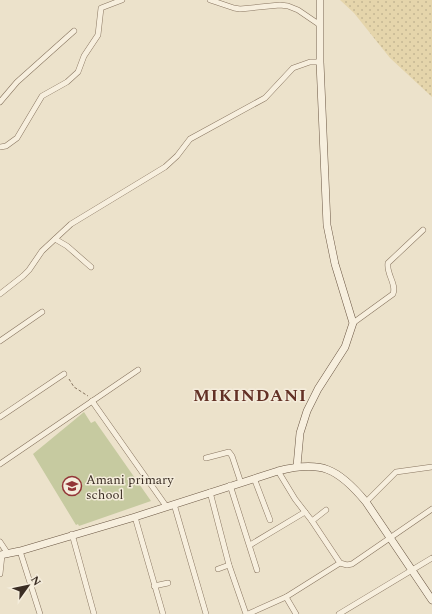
<svg xmlns="http://www.w3.org/2000/svg" width="432" height="614" font-family="Spectral,serif">
<style>
.grass{fill:#c6caa0}
.sand{fill:url(#sand-dots)}
.lines{fill:none;stroke-linecap:round;stroke-linejoin:round}
.street-casing{stroke:#887560;stroke-width:6}
.secondary-casing{stroke:#6a5643;stroke-width:8}
.path{stroke:#887560;stroke-width:1;stroke-dasharray:3 2;stroke-linecap:butt}
.street{stroke:#f7efde;stroke-width:5}
.secondary{stroke:#f7efde;stroke-width:7}
.labels{text-anchor:middle;stroke-width:3;stroke-linejoin:round;paint-order:stroke}
.poi-label{font-size:13px;fill:#3a2d23;stroke:#f4ecdb;text-anchor:start}
.district-label{font-size:17px;font-weight:bold;letter-spacing:1px;fill:#633125;stroke:#f4ecdb}
</style>
<defs>
<pattern id="sand-dots" width="8" height="8" patternUnits="userSpaceOnUse"><rect width="8" height="8" fill="#e5d5ab"/><path d="M2 2h.1M6 6h.1" fill="none" stroke="#c5b793" stroke-width="1.8" stroke-linecap="round"/></pattern>
</defs>
<rect width="100%" height="100%" fill="#ece2cb"/>
<!-- grass -->
<path class="grass" d="M84,412L91,423L95,421L151,501L79,526L78,524L76,525L33,454Z"/>
<!-- sand -->
<path class="sand" d="M340,0H432V97L390,58L354,13Z"/>
<g class="lines">
<!-- street casing -->
<g class="street-casing">
<g id="street">
<path d="M210,0L234,8L240,9L280,5L288,6L298,10L320,25"/>
<path d="M0,102L17,82L74,31"/>
<path d="M0,147L6,146L17,138L42,96L67,82L78,72L84,56L98,35L101,8L122,0"/>
<path d="M55,239L67,246L91,267"/>
<path d="M0,294L23,276L29,270L42,251L71,224L165,167L177,156L190,139L265,98L293,68L310,62H320"/>
<path d="M353,323L393,294C397,284 386,274 388,263L423,230"/>
<path d="M0,341L42,312"/>
<path d="M92,401L166,506"/>
<path d="M0,417L64,374"/>
<path d="M206,458L229,452L232,456L241,483"/>
<path d="M0,464L138,370"/>
<path d="M278,471L295,499L312,521"/>
<path d="M254,478L270,520"/>
<path d="M230,485L257,570"/>
<path d="M210,492L229,565L246,614"/>
<path d="M366,502L396,472L432,467"/>
<path d="M174,504L206,614"/>
<path d="M326,510L312,521L340,563L347,565L352,564L432,509"/>
<path d="M135,517L163,614"/>
<path d="M72,534L94,614"/>
<path d="M0,542L8,554"/>
<path d="M250,545L305,512"/>
<path d="M20,551L40,614"/>
<path d="M218,569L229,565"/>
<path d="M0,574L2,555"/>
<path d="M154,586L168,583"/>
<path d="M286,597L296,614"/>
<path d="M248,614L286,597L340,563"/>
<path d="M339,614L432,558"/>
</g>
</g>
<!-- secondary casing -->
<g class="secondary-casing">
<g id="secondary">
<path d="M297,466L300,433L307,411L318,389L345,347L353,323L335,264L327,225L320,62V0"/>
<path d="M0,555L20,551L135,517L278,471C321,460 338,468 366,502L432,600"/>
</g>
</g>
<!-- path -->
<path class="path" d="M69,379L74,387L88,396"/>
<!-- street -->
<use href="#street" class="street"/>
<!-- secondary -->
<use href="#secondary" class="secondary"/>
</g>
<!-- icons -->
<defs>
<g id="school-ring" transform="scale(1)"><circle r="9.5" fill="#f4ecdb" stroke="#933537" stroke-width="1.5"/><path d="M0-5L7-2L0 1L-7-2ZM-4 1L0 2.5L4 1V4Q0 6-4 4Z" fill="#933537"/></g>
</defs>
<g fill-rule="evenodd">
<use href="#school-ring" x="72" y="486"/>
</g>
<g class="labels">
<!-- poi labels -->
<g class="poi-label">
<text x="86" y="484">Amani primary<tspan x="86" dy="15">school</tspan></text>
</g>
<!-- district labels -->
<g class="district-label">
<text x="250" y="401">MIKINDANI</text>
</g>
</g>
<!-- north arrow -->
<g transform="translate(28 586) rotate(57)" stroke="#f4ecdb" stroke-width="3" paint-order="stroke">
<path d="M0-3L7 15L0 10L-7 15Z" fill="#3a2d23"/>
<text y="-6" font-size="11" font-weight="bold" text-anchor="middle" fill="#3a2d23">N</text>
</g>
</svg>
